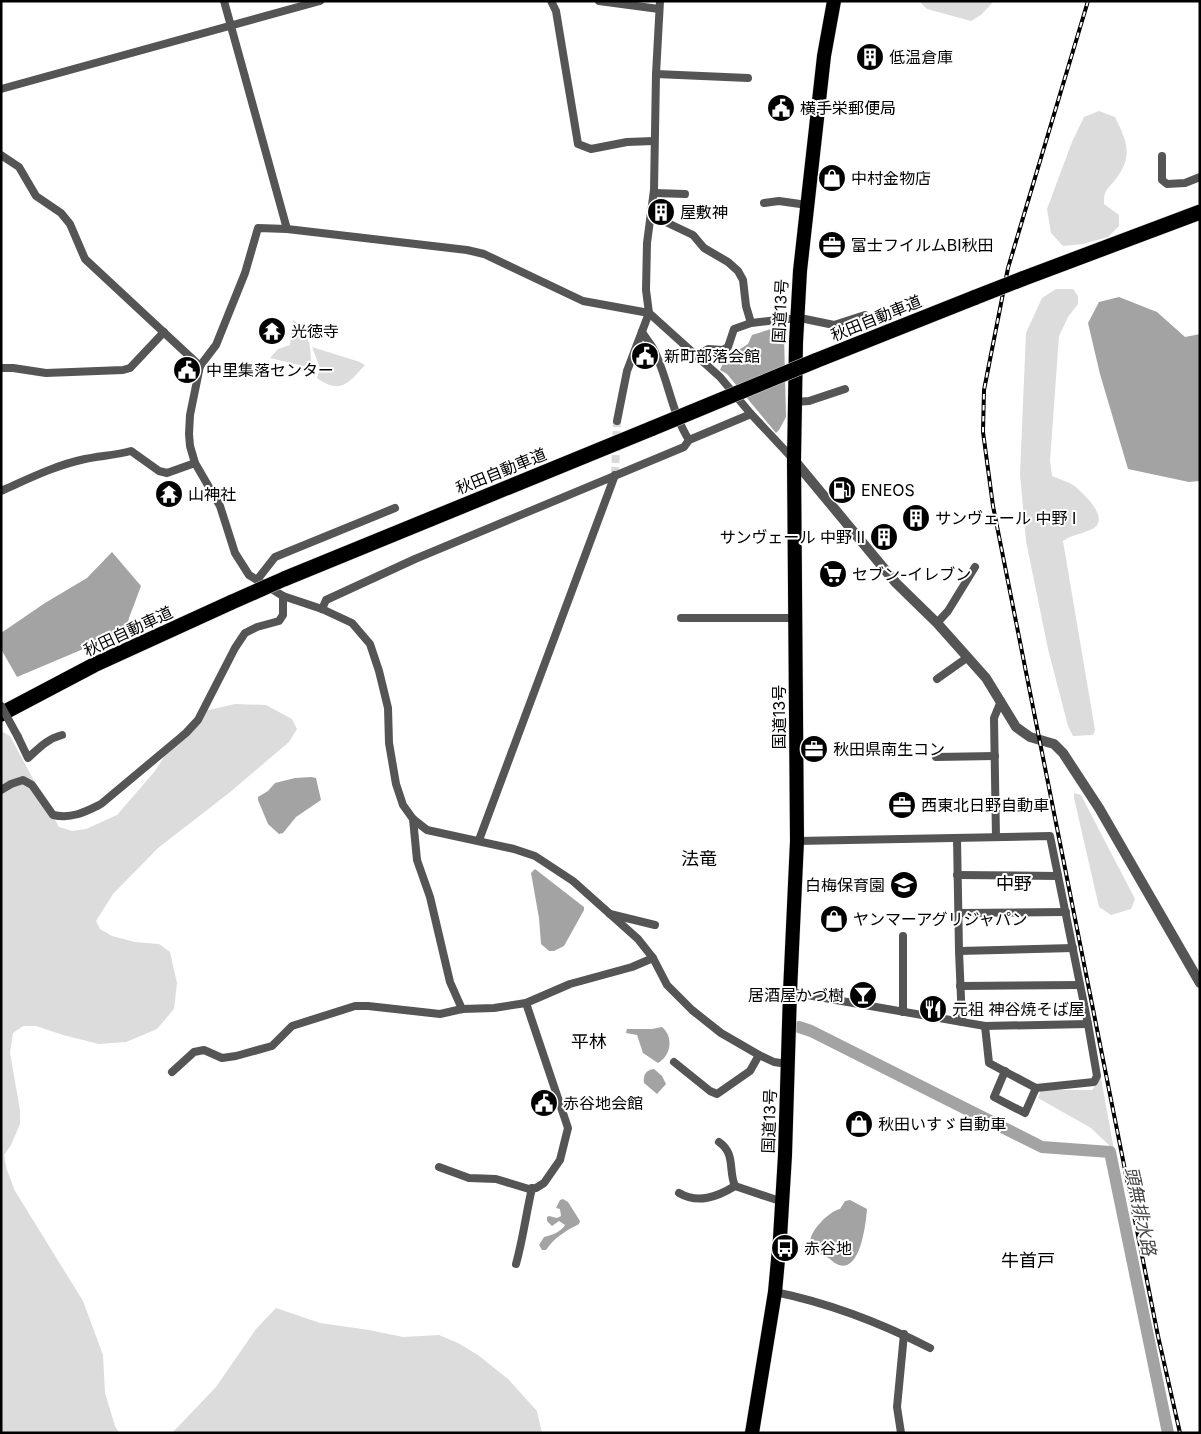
<svg xmlns="http://www.w3.org/2000/svg" width="1201" height="1434" font-family="Inter,'Noto Sans JP',sans-serif">
<style>
.green{fill:#dcdcdc}
.water{fill:#a3a3a3}
.lines{fill:none;stroke-linecap:round;stroke-linejoin:round}
.river{stroke:#a3a3a3;stroke-width:12}
.minor-tunnel{stroke:#d9d9d9;stroke-width:8;stroke-dasharray:8 4;stroke-linecap:butt}
.trunk-casing{stroke:#dbdbdb;stroke-width:15}
.motorway-casing{stroke:#dbdbdb;stroke-width:16}
.minor{stroke:#555;stroke-width:8}
.tertiary{stroke:#555;stroke-width:10}
.trunk{stroke:#000;stroke-width:14}
.motorway{stroke:#000;stroke-width:15}
.rail-casing{stroke:#000;stroke-width:4}
.rail{stroke:#fff;stroke-width:2;stroke-dasharray:5.5;stroke-linecap:butt}
.motorway-bridge-casing{stroke:#dbdbdb;stroke-width:16;stroke-linecap:butt}
.minor-bridge{stroke:#555;stroke-width:8}
.motorway-bridge{stroke:#000;stroke-width:15}
.labels{text-anchor:middle;stroke-width:4;stroke-linejoin:round;paint-order:stroke}
.poi-label{font-size:16px;fill:#000;stroke:#fff;text-anchor:start}
.street-label{font-size:16px;fill:#000;stroke:#fff}
.neighbourhood-label{font-size:18px;fill:#000;stroke:#fff}
.water-label{font-size:18px;font-style:italic;fill:#444;stroke:#fff}
</style>
<rect width="100%" height="100%" fill="#fff"/>
<!-- green -->
<g class="green">
<path d="M919,1H994L981,15L971,21L927,9Z"/>
<path d="M1099,111L1115,117C1127,142 1134,156 1115,180C1106,191 1104,190 1104,204L1119,215V226L1108,237L1083,244L1063,246L1051,233L1047,209L1072,142L1084,117Z"/>
<path d="M1056,289H1073L1078,296V304L1068,317L1059,336L1050,461L1052,476C1058,479 1067,481 1073,485C1082,492 1110,517 1094,528C1084,534 1072,534 1063,541L1095,730L1093,735L1073,736L1068,726L1048,649L1026,541L1020,474L1026,333L1042,298Z"/>
<path d="M293,320C311,331 311,350 311,368L270,358L278,349L290,345Z"/>
<path d="M312,347L360,362L365,365C349,383 340,395 317,378L320,368Z"/>
<path d="M235,704L266,705L292,719L297,729L289,742L229,793L158,848L113,894L96,921L100,929L112,936L135,942L159,944L170,952L177,983L174,1009L157,1029L126,1042L99,1044L63,1035L36,1026H23L13,1033L10,1053L20,1110V1124L11,1145L4,1155L7,1170L15,1191L83,1301L103,1355L105,1393L115,1426L119,1433H1V731L10,736L59,827L72,831L86,829L117,815L155,771L178,735L200,712Z"/>
<path d="M1074,793L1081,795L1135,899L1131,909L1111,915L1099,907L1074,798Z"/>
<path d="M1101,1078L1114,1150L1091,1128L1038,1098L1041,1090H1092Z"/>
<path d="M276,1308L320,1323L369,1330L403,1337L439,1335L458,1343L478,1355L508,1379L537,1411L542,1433H172L216,1387L256,1329Z"/>
</g>
<!-- water -->
<g class="water">
<path d="M1119,297L1157,312L1185,337L1200,334V481L1189,482L1128,469L1100,374L1088,323L1099,302Z"/>
<path d="M771,329H774L778,333H782L784,335L786,417L779,430L776,433L727,374L720,370L725,359L735,358L739,355L740,349L748,344L752,335Z"/>
<path d="M112,552L141,586L129,618L126,631L17,677L1,649V633L45,603L87,578Z"/>
<path d="M311,777L316,778L321,800L296,817L283,833L279,834L268,824L258,800V797L268,791L275,783L295,778Z"/>
<path d="M535,869L584,907V910L564,946L554,951H549L541,944L539,918L531,873Z"/>
<path d="M662,1027C674,1037 671,1056 658,1063L643,1053L637,1035L626,1033L627,1029H652Z"/>
<path d="M654,1069L662,1076L666,1084L657,1094L644,1083C643,1076 645,1070 654,1069Z"/>
<path d="M563,1199L568,1202L580,1221L579,1224C565,1231 554,1238 546,1250H542L539,1245L544,1237C552,1235 561,1232 565,1225L559,1221L552,1226L547,1221V1217L549,1216L557,1218L561,1216L560,1209L556,1208L560,1200Z"/>
<path d="M850,1200L867,1209C866,1222 861,1272 839,1265C836,1264 832,1261 830,1259C824,1255 814,1252 811,1245C806,1234 829,1211 840,1209L845,1201Z"/>
</g>
<g class="lines">
<!-- river -->
<path class="river" d="M799,1027L811,1031L1042,1147L1110,1152L1168,1433"/>
<!-- minor-tunnel -->
<path class="minor-tunnel" d="M615,475L617,421"/>
<!-- trunk casing -->
<g class="trunk-casing">
<path id="trunk" d="M752,1433L775,1292L780,1238L785,1155L790,992L797,841L794,460L796,342L800,271L824,56L834,1"/>
</g>
<!-- motorway casing -->
<g class="motorway-casing">
<g id="motorway">
<path d="M1022,279L1200,212"/>
<path d="M815,361L976,297"/>
<path d="M284,579L653,428"/>
<path d="M1,714L94,665L232,602"/>
</g>
</g>
<!-- minor -->
<g class="minor">
<path d="M224,1L287,229"/>
<path d="M551,1L556,11L578,144L591,149L627,142L654,141"/>
<path d="M599,1L659,9"/>
<path d="M656,74L748,78"/>
<path d="M1,89L320,1"/>
<path d="M1,155L19,167L36,196L61,213L70,224L85,259L200,366"/>
<path d="M1162,156V180L1167,184L1185,183L1200,177"/>
<path d="M654,193L685,194"/>
<path d="M764,203L779,201L807,205"/>
<path d="M651,215L693,235L704,248L728,262L738,271L743,280L746,306L751,323"/>
<path d="M642,332C645,337 650,343 653,348C668,377 671,412 689,440"/>
<path d="M697,356L708,349L723,350L728,347L734,329L751,323L786,319H805L834,325L865,315"/>
<path d="M1,368H13L46,373L123,370L130,368L164,332"/>
<path d="M795,402L809,401L845,389"/>
<path d="M617,421L627,371L649,313L646,290L647,243L654,190L656,74L660,1"/>
<path d="M1,491C28,479 56,465 85,459C100,456 116,455 131,451L159,471L167,473L195,463"/>
<path d="M257,580L275,557L395,508"/>
<path d="M322,609L326,600L415,559L684,447L689,440L751,414"/>
<path d="M681,618H796"/>
<path d="M937,623L948,611L975,567"/>
<path d="M937,679L968,657"/>
<path d="M18,737L28,758C39,748 47,739 62,735"/>
<path d="M936,757L995,756"/>
<path d="M1,790L11,784L23,780L32,785L53,815C72,819 85,812 101,804L186,733L198,720L235,648L245,633L257,627L279,621L283,615V596"/>
<path d="M413,819L417,860L430,897L450,982L462,1009"/>
<path d="M996,837L994,718L1001,701"/>
<path d="M957,838L959,951L962,1022"/>
<path d="M479,840L615,475"/>
<path d="M797,841L1050,836L1088,1024L1097,1076L1094,1082L1036,1088L989,1063L985,1026"/>
<path d="M957,875L1058,876"/>
<path d="M959,913L1066,912"/>
<path d="M610,914L655,925"/>
<path d="M903,936V1012"/>
<path d="M959,951L1073,948"/>
<path d="M960,986L1080,985"/>
<path d="M790,992L985,1026L1088,1024"/>
<path d="M674,1062L710,1091L717,1094L750,1071L759,1055"/>
<path d="M787,1064L774,1062L759,1055L721,1033L692,1010L667,985L653,958L638,939L573,881L535,856L514,849L427,830L413,819L403,805L396,784L389,743L388,708L379,671L370,644L352,623L322,609L283,596L249,575L235,553L220,506L195,463L190,446L189,434L190,415L200,366L216,345L245,273L258,228L287,229L467,250L484,254L583,301L649,313L720,377L751,414L794,460"/>
<path d="M1005,1071L994,1097L1025,1113L1036,1088"/>
<path d="M172,1072L194,1052L204,1050L222,1058L236,1056L272,1046L292,1026L355,1006H368L440,1014L462,1009L494,1008L526,1003L570,984L632,967L653,958"/>
<path d="M719,1142C736,1154 728,1170 735,1186"/>
<path d="M439,1167L469,1178L496,1179L529,1189L536,1188L544,1183L560,1160L568,1128L526,1003"/>
<path d="M679,1193C698,1204 717,1197 735,1186L783,1202"/>
<path d="M516,1264C523,1239 526,1214 532,1188"/>
<path d="M775,1292C829,1303 881,1323 930,1348"/>
<path d="M901,1433L897,1407L904,1334"/>
</g>
<!-- tertiary -->
<path class="tertiary" d="M794,460L896,583L937,623L986,678L1016,727L1030,737L1054,744L1063,753L1099,808L1200,983"/>
<!-- trunk -->
<use href="#trunk" class="trunk"/>
<!-- motorway -->
<use href="#motorway" class="motorway"/>
<!-- rail casing -->
<g class="rail-casing">
<path id="rail" d="M1088,1L1008,268L984,390L983,432L993,506L1158,1336L1180,1433"/>
</g>
<!-- rail -->
<use href="#rail" class="rail"/>
<!-- motorway-bridge casing -->
<g class="motorway-bridge-casing">
<g id="motorway-bridge">
<path d="M976,297L1022,279"/>
<path d="M653,428L815,361"/>
<path d="M232,602L284,579"/>
</g>
</g>
<!-- minor-bridge -->
<path class="minor-bridge" d="M1,706L18,737"/>
<!-- motorway-bridge -->
<use href="#motorway-bridge" class="motorway-bridge"/>
</g>
<!-- icons -->
<defs>
<g id="building-disc" transform="scale(1.4375)"><circle r="9.5" fill="#000" stroke="#fff"/><path d="M-4-6H4V6H1V3H-1V6H-4ZM-2.5-4.3h1.7v1.8h-1.7ZM.8-4.3h1.7v1.8H.8ZM-2.5-1h1.7V.8h-1.7ZM.8-1h1.7V.8H.8Z" fill="#fff"/></g>
<g id="civic-disc" transform="scale(1.4375)"><circle r="9.5" fill="#000" stroke="#fff"/><path d="M-.6-6.5H3V-4.5H.6V-3L4-1V1h2V6H-6V1h2V-1L-.6-3ZM-1.2 2.5V6h2.4V2.5Z" fill="#fff"/></g>
<g id="shop-disc" transform="scale(1.4375)"><circle r="9.5" fill="#000" stroke="#fff"/><path d="M-5-2.5h2.3a2.7 3.5 0 0 1 5.4 0H5L5.5 6h-11ZM-1.5-2.5h3a1.5 2.3 0 0 0-3 0Z" fill="#fff"/></g>
<g id="office-disc" transform="scale(1.4375)"><circle r="9.5" fill="#000" stroke="#fff"/><path d="M-6-3h4V-5.5h4V-3h4V5H-6ZM-1-4.5V-3h2v-1.5ZM-6 0V1H6V0Z" fill="#fff"/></g>
<g id="temple-disc" transform="scale(1.4375)"><circle r="9.5" fill="#000" stroke="#fff"/><path d="M0-6L5-2H3V0L6.5 2.5H4V6H1.5V3h-3V6H-4V2.5H-6.5L-3 0V-2H-5Z" fill="#fff"/></g>
<g id="fuel-disc" transform="scale(1.4375)"><circle r="9.5" fill="#000" stroke="#fff"/><path d="M-5.5-6h7V0h2V4h1.3V-2.5L3-4.5l.8-.8L6-3V5H2.5V1h-1V6h-7ZM-4.2-4.7v3.2H.2V-4.7Z" fill="#fff"/></g>
<g id="supermarket-disc" transform="scale(1.4375)"><circle r="9.5" fill="#000" stroke="#fff"/><path d="M-6-5.5h2.5l.6 2H6L4.5 2H-2.5L-4.4-4H-6ZM-1.5 3.2a1.3 1.3 0 1 0 .1 0ZM3 3.2a1.3 1.3 0 1 0 .1 0Z" fill="#fff"/></g>
<g id="school-disc" transform="scale(1.4375)"><circle r="9.5" fill="#000" stroke="#fff"/><path d="M0-5L7-2L0 1L-7-2ZM-4 1L0 2.5L4 1V4Q0 6-4 4Z" fill="#fff"/></g>
<g id="bar-disc" transform="scale(1.4375)"><circle r="9.5" fill="#000" stroke="#fff"/><path d="M-6-5H6L.8 .8V4.5H3.5V6h-7V4.5H-.8V.8Z" fill="#fff"/></g>
<g id="restaurant-disc" transform="scale(1.4375)"><circle r="9.5" fill="#000" stroke="#fff"/><path d="M-5-6h1v4h1v-4h1v4h1v-4h1v5L-1.5 .5V6h-2V.5L-5-1ZM5-6V6H3V1.5H1.5Q1.5-4 5-6Z" fill="#fff"/></g>
<g id="bus-disc" transform="scale(1.4375)"><circle r="9.5" fill="#000" stroke="#fff"/><path d="M-5-6H5V4H4V6H2V4H-2V6H-4V4H-5ZM-3.5-4V0h7V-4ZM-3.5 1.2v1.5H-2V1.2ZM2 1.2v1.5H3.5V1.2Z" fill="#fff"/></g>
</defs>
<g fill-rule="evenodd">
<use href="#building-disc" x="870" y="57"/>
<use href="#civic-disc" x="781" y="108"/>
<use href="#shop-disc" x="832" y="178"/>
<use href="#building-disc" x="661" y="212"/>
<use href="#office-disc" x="832" y="245"/>
<use href="#temple-disc" x="272" y="331"/>
<use href="#civic-disc" x="645" y="356"/>
<use href="#civic-disc" x="187" y="370"/>
<use href="#fuel-disc" x="842" y="490"/>
<use href="#temple-disc" x="169" y="494"/>
<use href="#building-disc" x="916" y="518"/>
<use href="#building-disc" x="884" y="537"/>
<use href="#supermarket-disc" x="833" y="574"/>
<use href="#office-disc" x="814" y="749"/>
<use href="#office-disc" x="902" y="805"/>
<use href="#school-disc" x="904" y="885"/>
<use href="#shop-disc" x="834" y="919"/>
<use href="#bar-disc" x="863" y="995"/>
<use href="#restaurant-disc" x="933" y="1009"/>
<use href="#civic-disc" x="544" y="1103"/>
<use href="#shop-disc" x="859" y="1124"/>
<use href="#bus-disc" x="785" y="1248"/>
</g>
<g class="labels">
<!-- poi labels -->
<g class="poi-label">
<text x="889" y="63">低温倉庫</text>
<text x="800" y="114">横手栄郵便局</text>
<text x="851" y="184">中村金物店</text>
<text x="680" y="218">屋敷神</text>
<text x="851" y="251">富士フイルムBI秋田</text>
<text x="291" y="337">光徳寺</text>
<text x="664" y="362">新町部落会館</text>
<text x="206" y="376">中里集落センター</text>
<text x="861" y="496">ENEOS</text>
<text x="188" y="500">山神社</text>
<text x="935" y="524">サンヴェール 中野 I</text>
<text x="865" y="543" text-anchor="end">サンヴェール 中野 II</text>
<text x="852" y="580">セブン-イレブン</text>
<text x="833" y="755">秋田県南生コン</text>
<text x="921" y="811">西東北日野自動車</text>
<text x="885" y="891" text-anchor="end">白梅保育園</text>
<text x="853" y="925">ヤンマーアグリジャパン</text>
<text x="844" y="1001" text-anchor="end">居酒屋かづ樹</text>
<text x="952" y="1015">元祖 神谷焼そば屋</text>
<text x="563" y="1109">赤谷地会館</text>
<text x="878" y="1130">秋田いすゞ自動車</text>
<text x="804" y="1254">赤谷地</text>
</g>
<!-- street labels -->
<g class="street-label">
<text transform="translate(780 311) rotate(-87)" y="6">国道13号</text>
<text transform="translate(876 318) rotate(-22)" y="6">秋田自動車道</text>
<text transform="translate(501 471) rotate(-22)" y="6">秋田自動車道</text>
<text transform="translate(128 631) rotate(-25)" y="6">秋田自動車道</text>
<text transform="translate(779 717) rotate(-90)" y="6">国道13号</text>
<text transform="translate(769 1121) rotate(-88)" y="6">国道13号</text>
</g>
<!-- neighbourhood labels -->
<g class="neighbourhood-label">
<text x="699" y="865">法竜</text>
<text x="1014" y="890">中野</text>
<text x="589" y="1048">平林</text>
<text x="1028" y="1267">牛首戸</text>
</g>
<!-- water labels -->
<g class="water-label">
<text transform="translate(1140 1211) rotate(78)" y="6">頭無排水路</text>
</g>
</g>
<!-- border -->
<rect width="1201" height="1434" fill="none" stroke="#000000" stroke-width="5"/>
</svg>
